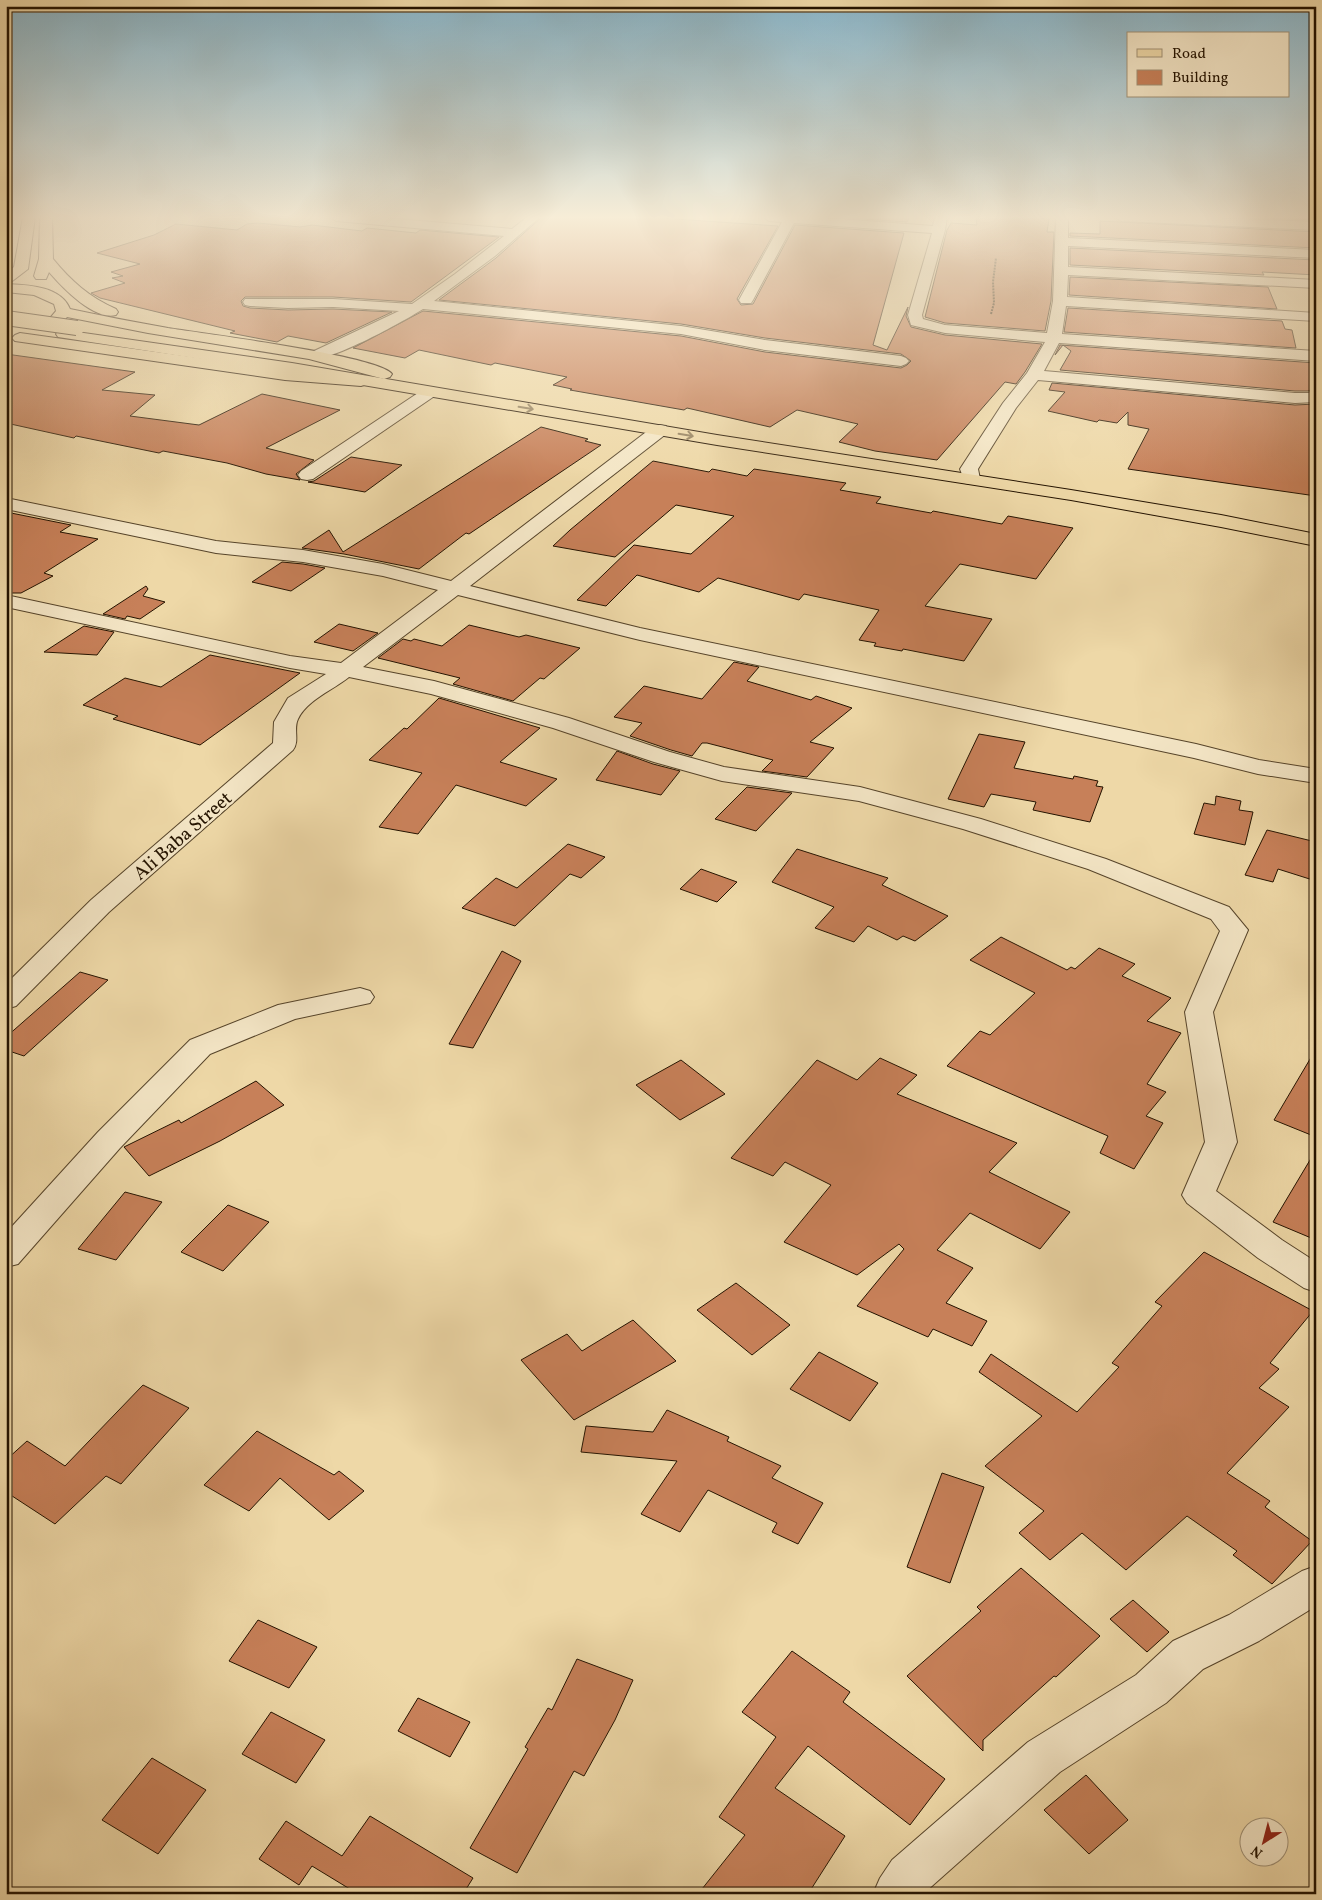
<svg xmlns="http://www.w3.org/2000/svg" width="1322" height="1900" font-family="Vollkorn,serif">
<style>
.building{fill:#c78059;stroke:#241300}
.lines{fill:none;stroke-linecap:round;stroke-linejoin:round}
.minor-casing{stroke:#56442a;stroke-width:2}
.major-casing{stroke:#241300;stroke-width:2}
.highway-casing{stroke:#241300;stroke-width:2}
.path{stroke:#241300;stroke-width:2;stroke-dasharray:2 1;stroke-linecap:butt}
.minor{fill:#f4e6c6;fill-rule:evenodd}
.major{fill:#eed8a7;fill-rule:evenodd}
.highway{fill:#eed8a7;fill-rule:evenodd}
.major-bridge-casing{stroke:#241300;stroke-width:16;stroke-linecap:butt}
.major-bridge{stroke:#eed8a7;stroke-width:14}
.oneway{stroke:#937f5c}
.labels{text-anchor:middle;stroke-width:4.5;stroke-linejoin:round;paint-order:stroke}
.street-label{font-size:19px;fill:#241300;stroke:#f4e6c6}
</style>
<rect width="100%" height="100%" fill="#eed8a7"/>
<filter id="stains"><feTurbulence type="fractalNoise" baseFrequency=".004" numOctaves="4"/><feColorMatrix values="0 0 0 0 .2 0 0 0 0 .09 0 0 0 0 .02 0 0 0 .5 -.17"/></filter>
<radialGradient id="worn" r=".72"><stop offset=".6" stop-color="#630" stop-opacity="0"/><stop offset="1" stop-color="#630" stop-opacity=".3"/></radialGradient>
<!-- building -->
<g class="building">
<path d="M542,217H645L778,226L737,299L741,305L753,304L795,225L904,233L873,345L887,350L908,307L906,316L911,327L945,335L1042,344L1025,372L1016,384L1005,382L937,460L875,451L839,442L858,424L797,410L770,427L687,408L684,410L570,390L572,389L553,385L567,377L495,363L491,365L419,350L405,358L353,348L423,311L681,336L765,352L901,368L907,365L911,361L901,354L765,338L681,324L439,300L496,258Z"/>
<path d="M834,217H909L907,222Z"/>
<path d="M976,217H1023L1049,219L1047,232H1054L1051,301L1045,331L945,323L925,317L947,230L951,223L977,225Z"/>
<path d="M1231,217H1316V220Z"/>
<path d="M1100,221L1316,232V248L1070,236V233L1100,234Z"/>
<path d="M258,223L300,227L312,225L362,231L367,228L416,233L420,230L499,237L411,302L333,297H245L241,301L243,306L250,308L288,310L333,309L392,312L326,343L288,336L277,342L230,333L235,331L100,298L91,293L125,283L112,278L123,276L111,272L140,264L97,253L154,235L176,224L237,230L247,224Z"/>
<path d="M1070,248L1316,260V275L1262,272L1264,275L1070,265Z"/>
<path d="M1070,277L1268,287L1277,309L1069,295Z"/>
<path d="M1068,308L1282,321L1285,329L1292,330L1296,348L1064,332Z"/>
<path d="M1060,345L1316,363V388L1308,391H1295L1060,370L1071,351L1063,345L1055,355Z"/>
<path d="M6,354L135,372L102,390L155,395L130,416L199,425L262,394L340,410L266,448L314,460L296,474L300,480L266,474L227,463L163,451L159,453L76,436L74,438L6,423Z"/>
<path d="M1052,383L1295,405L1316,404V496L1128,469L1149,429L1128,425V412L1117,423L1099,420L1097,422L1048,411L1065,392L1049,390Z"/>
<path d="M541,427L588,439L585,441L601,445L469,534L466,533L419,569L344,554L302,548L329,530L343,552Z"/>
<path d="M351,457L402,465L365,492L308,482L314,481Z"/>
<path d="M653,461L709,472L712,469L747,476L754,469L846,483L840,490L881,497L876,503L931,513L933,511L1002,524L1008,516L1073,528L1036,579L960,564L925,606L992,619L964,661L903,649L902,651L874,646L876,643L859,640L879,610L804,594L799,600L718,578L699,592L637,575L606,606L577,600L634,545L691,554L734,516L676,505L615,557L553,546L570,530Z"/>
<path d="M6,512L71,525L60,532L98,539L44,573L53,576L21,593H6Z"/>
<path d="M282,562L303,564L325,568L291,591L252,582Z"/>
<path d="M146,586L148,589L143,596L165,602L140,619L127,616L125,619L103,614Z"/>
<path d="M339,624L378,633L353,651L314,642Z"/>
<path d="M469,625L519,637L526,635L580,648L544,679L540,678L513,701L453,684L460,678L378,658L403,639L411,641L414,639L442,646Z"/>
<path d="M84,626L114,632L97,655L44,652Z"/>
<path d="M210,655L300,673L200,745L113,719L118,716L83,705L125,678L161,687Z"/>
<path d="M734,662L759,667L747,681L811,700L816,696L852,708L810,742L834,748L807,777L762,771L773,760L707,743H702L692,756L671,750L630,736L642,723L614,717L644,686L702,699Z"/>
<path d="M439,698L540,728L500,762L557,779L526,806L456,785L418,834L379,827L422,773L369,760L404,728L407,729Z"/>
<path d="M979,734L1025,742L1014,768L1073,779L1074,776L1098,781L1096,786L1103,787L1090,822L1033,810L1036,802L991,794L984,807L948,799Z"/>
<path d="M617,751L653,764L680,771L661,795L596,780Z"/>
<path d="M747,787L792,793L756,831L715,819Z"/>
<path d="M1216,796L1241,801L1239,810L1253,812L1245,845L1194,834L1204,803L1215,805Z"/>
<path d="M1267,830L1316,842V881L1278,869L1273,882L1245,875Z"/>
<path d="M568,844L605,857L581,878L570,874L515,926L462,908L496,878L517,888Z"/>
<path d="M797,849L888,878L882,885L948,916L915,941L903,936L897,940L868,926L854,942L815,928L834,907L772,882Z"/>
<path d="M701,869L737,882L717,902L680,889Z"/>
<path d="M1001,937L1067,970L1071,967L1075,969L1099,948L1135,964L1122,976L1171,998L1147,1021L1181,1033L1147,1084L1166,1092L1146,1116L1163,1123L1134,1169L1100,1153L1108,1136L947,1066L980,1031L990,1035L1035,993L970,960Z"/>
<path d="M502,951L521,961L473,1048L449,1044Z"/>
<path d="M80,972L108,980L24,1056L6,1050V1037Z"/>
<path d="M1316,1049V1137L1274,1120Z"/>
<path d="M880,1058L917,1075L897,1094L1017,1143L989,1172L1070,1212L1040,1249L970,1213L937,1250L973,1268L946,1303L987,1321L972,1346L933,1329L928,1337L857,1306L904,1249L899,1244L857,1275L784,1242L831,1185L785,1162L773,1176L731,1158L817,1060L857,1080Z"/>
<path d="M681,1060L725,1094L680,1120L636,1085Z"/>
<path d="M256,1081L284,1105L220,1141L149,1176L124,1147L179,1120L181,1123Z"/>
<path d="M1316,1150V1240L1273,1222Z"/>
<path d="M125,1192L162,1202L116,1260L78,1249Z"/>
<path d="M228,1205L269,1222L223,1271L181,1252Z"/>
<path d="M1204,1252L1313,1311L1270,1363L1279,1369L1259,1388L1289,1407L1227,1473L1270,1501L1265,1507L1312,1541L1272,1584L1233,1555L1237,1551L1187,1516L1126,1570L1082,1533L1050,1560L1019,1533L1044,1511L985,1466L1042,1416L979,1372L991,1354L1077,1412L1119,1367L1112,1363L1162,1306L1155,1302Z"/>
<path d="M736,1283L790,1325L752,1355L697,1310Z"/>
<path d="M633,1320L676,1361L574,1420L521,1360L567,1334L582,1351Z"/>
<path d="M819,1352L878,1383L850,1421L790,1389Z"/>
<path d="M143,1385L189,1408L121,1484L106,1476L55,1524L6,1492V1460L27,1441L65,1466Z"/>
<path d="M667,1410L729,1437L727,1441L781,1466L772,1478L823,1503L798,1544L772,1532L777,1523L708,1490L680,1532L641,1514L677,1461L581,1452L586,1426L653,1432Z"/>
<path d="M257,1431L334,1475L339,1471L364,1491L329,1520L280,1478L249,1511L204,1485Z"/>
<path d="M942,1473L984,1487L950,1583L907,1567Z"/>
<path d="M1021,1568L1100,1636L1056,1677L1054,1676L983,1740V1751L907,1676L981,1611L977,1607Z"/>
<path d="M1133,1600L1169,1632L1147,1652L1110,1619Z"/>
<path d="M258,1620L317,1647L289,1688L229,1661Z"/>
<path d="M792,1651L850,1692L843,1702L945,1779L910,1825L808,1746L775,1788L845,1836L808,1894H698L745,1835L719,1817L776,1737L742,1712Z"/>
<path d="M577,1659L633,1680L615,1720L584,1776L574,1771L517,1873L470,1848L528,1749L525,1747L548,1708L552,1710Z"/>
<path d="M418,1698L470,1722L450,1757L398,1731Z"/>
<path d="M271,1712L325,1740L296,1783L242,1754Z"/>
<path d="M152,1758L206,1790L158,1854L102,1820Z"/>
<path d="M1086,1775L1128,1820L1089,1854L1044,1810Z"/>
<path d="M370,1816L473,1878L463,1894H358L312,1866L299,1885L259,1859L286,1821L342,1856Z"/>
</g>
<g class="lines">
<!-- minor casing -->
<g class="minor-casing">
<g id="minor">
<path d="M330,217H374L512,229L527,217H540L495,256L434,301L681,326L765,340L901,356L906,358L909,361L906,364L901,366L765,350L681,334L423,309C406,320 329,363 312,358L309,355L312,352L399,311L333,307L288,308L250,306L245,305L243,302L245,299H333L412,304L455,274L504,236L336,221Z"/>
<path d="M763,217H814L933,226L935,217H947L945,230L922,315L923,319L945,325L1047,333L1053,301L1056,217H1068V238L1316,250V258L1068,246V267L1316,280V288L1068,275L1067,297L1316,313V321L1066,306L1062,334L1316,351V361L1059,343L1044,371L1295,393H1308L1316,390V402L1295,403L1038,380L1016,408L978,469L980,479L977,483L971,484L965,483L960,469L1003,403L1027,373L1045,342L945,333L911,325L908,315L932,233L794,223L753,300L751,303H741L739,300L782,222L769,221Z"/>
<path d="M1115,217H1195L1316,222V230L1121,221Z"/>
<path d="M430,387L436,389L438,392L436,395L313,479L307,480L301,479L298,475L301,471L424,389Z"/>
<path d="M660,425L666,426L668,430L666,434L470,586L640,628L1196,744L1259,760L1316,769V783L1258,774L1194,758L640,640L458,595L363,667L434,681L569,718L670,752L724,767L860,787L981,819L1106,859L1229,907L1248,930L1213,1012L1237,1142L1216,1191L1282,1240L1316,1262V1292L1304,1288L1258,1258L1187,1203L1182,1195L1205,1142L1185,1012L1220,931L1211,919L1088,869L963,829L859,801L722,781L654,762L553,728L431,694L349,677C333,690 307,700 298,719C293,729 300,741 293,750L109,912L16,1006L6,1009V984L91,900L273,743L274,722L288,698L326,674L290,668L6,607V595L290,656L341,663L438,590L383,576L303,562L216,553L6,509V498L216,541L303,550L383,564L451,581L654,426Z"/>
<path d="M360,988L370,991L374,997L370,1003L295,1019L210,1054L120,1148L18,1264L6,1267V1233L98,1132L190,1040L278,1005Z"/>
<path d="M1316,1566V1606L1259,1641L1203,1669L1166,1703L1060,1772L923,1894H873L880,1878L892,1860L1028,1742L1136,1675L1173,1641L1229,1615L1302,1571Z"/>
</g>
</g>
<!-- major casing -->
<g class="major-casing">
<path id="major" d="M63,330L292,363L717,435L1071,490L1221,515L1316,534V546L1221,527L1071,500L717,445L292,373L58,337L56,334L58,331Z"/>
</g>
<!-- highway casing -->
<g class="highway-casing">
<g id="highway">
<path d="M23,217H35L28,269L11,282L6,283V273L14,267Z"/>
<path d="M40,217H52L53,259C71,281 89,297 116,309L118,312L116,315C94,321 62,287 49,272L46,279H36L34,276L39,259Z"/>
<path d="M6,284C28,285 61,286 70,309C102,316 135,322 168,328C200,333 380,356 392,374L390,377L384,379L309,359L148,333L67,317C61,324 57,330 47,327L45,324L56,311L54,304L34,295L6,292Z"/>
<path d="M20,333L285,370L361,376L367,378L369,381L367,384L361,386L285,380L15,341L12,338L15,335Z"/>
</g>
</g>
<!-- path -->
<path class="path" d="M991,314L994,303L993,282L996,258"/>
<!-- minor -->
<use href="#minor" class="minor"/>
<!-- major -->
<use href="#major" class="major"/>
<!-- highway -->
<use href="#highway" class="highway"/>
<!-- major-bridge casing -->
<g class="major-bridge-casing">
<path id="major-bridge" d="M6,318L77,328"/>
</g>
<!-- major-bridge -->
<use href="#major-bridge" class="major-bridge"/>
</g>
<!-- one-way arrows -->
<defs><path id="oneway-shaft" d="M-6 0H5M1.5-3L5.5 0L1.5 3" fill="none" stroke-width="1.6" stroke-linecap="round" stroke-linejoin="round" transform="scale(1.25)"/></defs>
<g class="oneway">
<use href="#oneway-shaft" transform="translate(526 408) rotate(9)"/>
<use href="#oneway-shaft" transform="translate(686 435) rotate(9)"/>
</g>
<!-- sky -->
<linearGradient id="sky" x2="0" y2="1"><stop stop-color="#89b7cc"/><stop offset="0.45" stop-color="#f7edd7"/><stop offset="1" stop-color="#f7edd7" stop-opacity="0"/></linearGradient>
<rect width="1322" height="483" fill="url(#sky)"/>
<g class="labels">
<!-- street labels -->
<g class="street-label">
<text transform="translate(182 835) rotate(-41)" y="7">Ali Baba Street</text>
</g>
</g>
<!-- margin -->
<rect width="1322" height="1900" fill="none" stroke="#eed8a7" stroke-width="25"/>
<rect x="8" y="8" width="1307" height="1885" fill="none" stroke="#241300" stroke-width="2.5"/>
<rect x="12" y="12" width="1297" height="1875" fill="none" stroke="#241300"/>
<!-- legend -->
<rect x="1127" y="32" width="162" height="65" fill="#f4e6c6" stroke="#a19277"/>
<rect x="1137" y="49" width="25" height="8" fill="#eed8a7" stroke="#a19277"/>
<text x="1172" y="58" font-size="15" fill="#241300">Road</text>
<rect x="1137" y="70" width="25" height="15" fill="#c78059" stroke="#a19277"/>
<text x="1172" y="82" font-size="15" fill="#241300">Building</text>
<!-- north arrow -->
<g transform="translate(1264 1842) rotate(216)"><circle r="24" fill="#f4e6c6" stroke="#a19277"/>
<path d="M0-4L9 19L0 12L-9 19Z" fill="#8f2418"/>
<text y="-8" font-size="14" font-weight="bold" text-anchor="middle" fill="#241300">N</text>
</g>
<rect width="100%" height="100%" filter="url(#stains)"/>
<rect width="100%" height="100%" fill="url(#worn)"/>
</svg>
